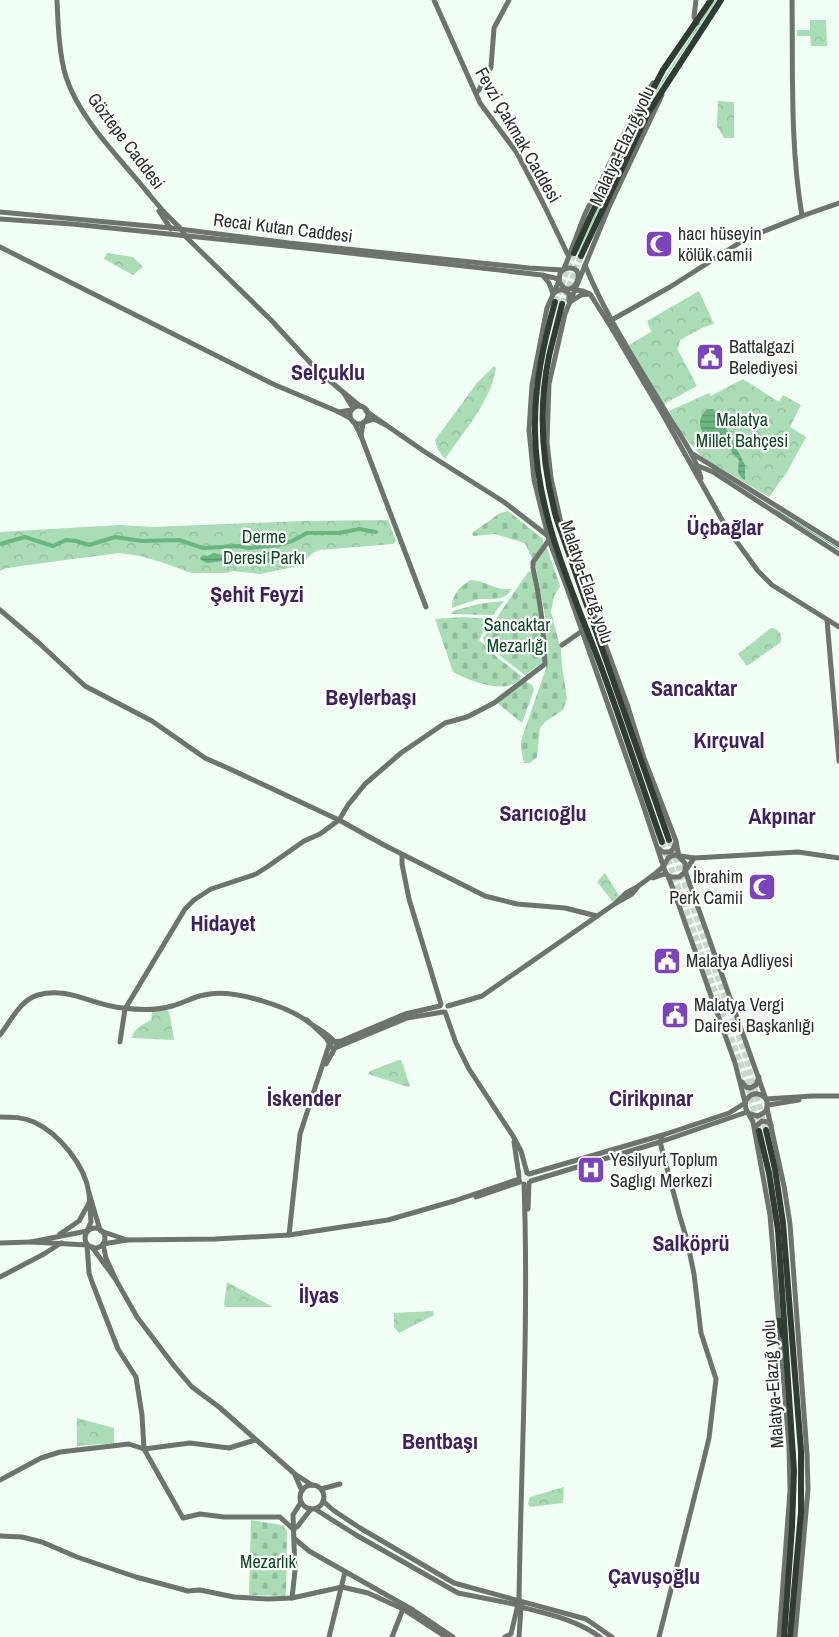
<svg xmlns="http://www.w3.org/2000/svg" width="839" height="1637" font-family="'Archivo Narrow',sans-serif">
<style>
.grass{fill:url(#grass-tufts)}
.cemetery{fill:url(#cemetery-stones)}
.park{fill:url(#park-crowns)}
.pitch{fill:#aadcb6}
.water{fill:url(#water-rules)}
.lines{fill:none;stroke-linecap:round;stroke-linejoin:round}
.stream{stroke:#6bb580;stroke-width:1}
.canal{stroke:#6bb580;stroke-width:4}
.highway-tunnel{stroke:#c9d5cc;stroke-width:6;stroke-dasharray:6 3;stroke-linecap:butt}
.secondary{stroke:#6c746d;stroke-width:5}
.highway{stroke:#313c34;stroke-width:6}
.labels{text-anchor:middle;stroke-width:4.5;stroke-linejoin:round;paint-order:stroke}
.street-label{font-size:18px;fill:#292f2a;stroke:#fff}
.poi-label{font-size:18px;fill:#292f2a;stroke:#fff;text-anchor:start}
.park-label{font-size:18px;fill:#0f4724;stroke:#fff}
.district-label{font-size:22px;font-weight:bold;fill:#3d235d;stroke:#fff}
</style>
<defs>
<pattern id="grass-tufts" width="24" height="20" patternUnits="userSpaceOnUse" patternTransform="scale(1.25)"><rect width="24" height="20" fill="#aadcb6"/><path d="M3 7l-1-3M5 7V3M7 7l1-3M15 17l-1-3M17 17v-4M19 17l1-3" fill="none" stroke="#92bd9d"/></pattern>
<pattern id="cemetery-stones" width="16" height="16" patternUnits="userSpaceOnUse" patternTransform="scale(1.25)"><rect width="16" height="16" fill="#aadcb6"/><path d="M2 7V4a2 2 0 0 1 4 0v3zM10 15v-3a2 2 0 0 1 4 0v3z" fill="#92bd9d"/></pattern>
<pattern id="park-crowns" width="20" height="18" patternUnits="userSpaceOnUse" patternTransform="scale(1.25)"><rect width="20" height="18" fill="#aadcb6"/><path d="M2 6a3 3 0 1 1 6 0M12 15a3 3 0 1 1 6 0" fill="none" stroke="#92bd9d"/></pattern>
<pattern id="water-rules" width="6" height="5" patternUnits="userSpaceOnUse" patternTransform="scale(1.25)"><rect width="6" height="5" fill="#6bb580"/><path d="M0 2.5h6" fill="none" stroke="#589469"/></pattern>
</defs>
<rect width="100%" height="100%" fill="#f1fff4"/>
<!-- grass -->
<path class="grass" d="M714,0H717L667,76L647,109L579,252L576,251L645,107Z"/>
<!-- cemetery -->
<g class="cemetery">
<path d="M508,511L543,539V544L532,559L525,543L495,534L473,536L472,533L500,513Z"/>
<path d="M546,548H547L560,586L554,596L551,612L561,650L562,667L567,698L563,710L545,722L540,728L537,757L530,763H524L521,748V741L546,668V621L535,563Z"/>
<path d="M531,571L539,601L543,662L525,675L486,645L483,638L528,572Z"/>
<path d="M471,580C486,581 496,591 511,589C505,603 487,597 475,600C467,602 460,605 452,608C451,596 460,586 471,580Z"/>
<path d="M504,601L493,615L451,614L453,611L478,604Z"/>
<path d="M463,617L490,619L479,640L498,658L520,675L521,678C507,696 470,681 453,672L435,619Z"/>
<path d="M525,681L532,685L534,690L522,723L497,703Z"/>
<path d="M251,1520L282,1525L287,1530L286,1593L285,1596L249,1595Z"/>
</g>
<!-- park -->
<g class="park">
<path d="M810,20H826L827,46H811L810,36H797V30H810Z"/>
<path d="M718,101L734,102V138H724L717,126Z"/>
<path d="M107,253L133,257L143,267L133,275L104,259Z"/>
<path d="M699,291L714,324L704,327L680,340L678,350L697,386L664,404L629,345L651,332L647,321Z"/>
<path d="M494,366L496,368C492,399 463,433 445,459L438,450L435,440L477,383Z"/>
<path d="M743,379L779,402L783,395L801,405L790,427L806,437L787,472L769,497L702,457L683,435L669,411L709,393L711,396Z"/>
<path d="M388,520L396,541L393,544L319,550L313,553L299,566L260,574L233,571L227,573H191L164,563L140,556L119,553L20,566L3,569L0,571V532L120,525L153,527L302,521Z"/>
<path d="M771,628C779,628 782,635 781,642L747,666L738,654Z"/>
<path d="M605,873L620,897L613,902L597,882Z"/>
<path d="M167,1010L169,1012L174,1040L132,1038C133,1028 143,1025 151,1020L152,1012Z"/>
<path d="M399,1060H401L410,1086L408,1087L368,1074L370,1071Z"/>
<path d="M227,1282L273,1307H225L224,1305Z"/>
<path d="M433,1311L434,1315L399,1333L394,1327V1313Z"/>
<path d="M77,1418L114,1428V1443L77,1446Z"/>
<path d="M564,1487L563,1503L530,1507L528,1504L530,1497Z"/>
</g>
<!-- pitch -->
<path class="pitch" d="M99,529L100,535L95,541L71,537L53,541L46,539V533L48,531Z"/>
<!-- water -->
<g class="water">
<path d="M712,409L716,411L721,418L745,465V480C736,474 738,470 739,460L732,453L728,436L724,434L715,440C700,438 695,420 706,410Z"/>
<path d="M262,552H274L277,558L269,563L260,560L246,565H233L224,561L207,563L201,560L200,558L203,555L207,556L214,553L221,555L228,554L232,556L244,554L250,556Z"/>
</g>
<g class="lines">
<!-- stream -->
<path class="stream" d="M776,510L839,549"/>
<!-- canal -->
<path class="canal" d="M0,544L25,537L53,546L66,540L76,541L89,545L115,537L142,541L179,540L203,548L239,546L249,548L279,545L292,541L307,533H339L359,529L376,532"/>
<!-- highway-tunnel -->
<g class="highway-tunnel">
<path d="M555,302L574,253"/>
<path d="M562,304L581,256"/>
<path d="M669,840L745,1054L766,1130"/>
<path d="M662,842L746,1079L759,1130"/>
</g>
<!-- secondary -->
<g class="secondary">
<path d="M57,0C58,24 59,54 66,77C80,120 120,158 148,193"/>
<path d="M434,0L480,103L517,153L543,203L568,255"/>
<path d="M696,0L694,17L697,23"/>
<path d="M792,0C793,72 790,145 802,216"/>
<path d="M653,83L636,109L585,214L564,269L560,273L559,281L547,308L532,385L529,430L534,480L549,540L567,588L641,799L665,871L668,876L673,889L735,1063L745,1102L746,1109L753,1122L770,1215L789,1446L790,1491L779,1637"/>
<path d="M476,93L479,90L491,67L494,28L509,0"/>
<path d="M662,95L609,207L565,314L549,384L547,442L551,478L561,523L627,704L644,758L676,841L679,857L685,863V870L689,882L767,1102V1108L784,1186L790,1224L807,1454L808,1489L795,1637"/>
<path d="M147,192L164,212L182,230L185,236L271,320L317,370L343,392"/>
<path d="M159,211L171,229"/>
<path d="M0,212L171,228L289,243L529,268L562,270"/>
<path d="M0,219L72,224L323,250L542,275L559,279"/>
<path d="M0,247L273,384L339,412"/>
<path d="M585,265C605,315 636,361 663,407C677,431 694,452 701,478"/>
<path d="M544,277L549,283L553,294C558,289 563,288 569,294V301"/>
<path d="M559,281C572,307 592,261 564,269"/>
<path d="M575,290L583,291L590,294L611,327L662,413L726,527L758,571L772,585L839,627"/>
<path d="M570,302L581,295L589,294"/>
<path d="M608,322L670,287L747,238L802,216L839,203"/>
<circle cx="359" cy="415" r="9"/>
<path d="M353,408L343,392L360,406"/>
<path d="M350,418L339,412L351,410"/>
<path d="M354,422L361,436L363,423"/>
<path d="M364,422L374,419L386,425L366,411"/>
<path d="M386,425L425,452L504,502L548,536"/>
<path d="M361,436L426,607"/>
<path d="M693,454L839,545"/>
<path d="M696,465L713,472L839,554"/>
<path d="M0,610L39,643L85,686L152,721L205,758L230,769L339,820L384,845L485,896L517,904L565,908L597,916"/>
<path d="M827,620L839,761"/>
<path d="M562,645L582,631"/>
<path d="M659,849L663,852H670L673,849L676,842"/>
<path d="M402,855V864L409,899L441,1004"/>
<path d="M653,878L664,874L672,877H679L684,873L694,858"/>
<path d="M616,903L626,893L637,887L656,873L664,866L668,858L674,855L694,858L798,852L839,858"/>
<path d="M448,1006L482,996L616,903L632,894L637,888"/>
<path d="M445,1012L456,1043L469,1069L513,1136L521,1151L527,1173"/>
<path d="M0,1035C11,1021 20,1000 38,995C68,986 94,1006 123,1008C139,1010 156,1011 172,1006C183,1003 193,997 204,995C232,988 289,1006 311,1024C319,1029 333,1037 337,1045L335,1048H332L326,1038L307,1020"/>
<path d="M120,1042L125,1009L185,909L194,900L211,889L256,874L267,867L304,841L320,834L339,820L348,805L365,784L401,753L445,723L467,717L494,703L545,664C544,628 541,602 533,568V562L549,540"/>
<path d="M326,1064L335,1048L407,1018L443,1012"/>
<path d="M742,1082L746,1087L750,1088L756,1085L759,1077"/>
<path d="M766,1099L812,1096H839"/>
<path d="M745,1102C750,1093 758,1091 765,1098"/>
<path d="M768,1105L799,1100"/>
<path d="M750,1114L758,1116L765,1112L767,1108"/>
<path d="M0,1117C12,1117 23,1117 34,1122C60,1134 85,1166 89,1193"/>
<path d="M755,1130L756,1126L762,1121L768,1122L771,1125"/>
<path d="M514,1142L519,1176"/>
<path d="M529,1174L663,1135L729,1113L745,1103"/>
<path d="M531,1181L660,1142L747,1112"/>
<path d="M476,1197L520,1182"/>
<path d="M528,1209L529,1183"/>
<circle cx="95" cy="1238" r="10"/>
<path d="M100,1230L89,1193L91,1222L87,1231L31,1242L87,1245L89,1273L92,1282L118,1349L136,1377L142,1415L144,1449L183,1518L200,1514L224,1517H280L294,1530"/>
<path d="M60,1234L79,1221L89,1203"/>
<path d="M289,1235L300,1134L329,1045L332,1042L341,1041L405,1014L440,1006"/>
<path d="M127,1240L215,1239L289,1235L388,1220L454,1201L519,1179"/>
<path d="M0,1243L31,1242"/>
<path d="M92,1247L116,1280L106,1258L103,1244L127,1240L101,1231"/>
<path d="M0,1277L44,1254L61,1243"/>
<path d="M116,1280L137,1317L175,1367L192,1387L219,1407L295,1474L312,1485"/>
<path d="M295,1475L302,1491"/>
<path d="M0,1480L41,1458L60,1452L129,1444L144,1449L190,1443L229,1448L255,1440"/>
<circle cx="312" cy="1497" r="12"/>
<path d="M321,1489L340,1484"/>
<path d="M323,1501L333,1510L360,1528L454,1583L586,1619L612,1637"/>
<path d="M315,1509L356,1535L458,1593L519,1605L521,1607C549,1614 577,1620 600,1637"/>
<path d="M294,1527H297L311,1509"/>
<path d="M0,1536L22,1537L42,1542L77,1557L136,1577L188,1591L200,1590L234,1597L268,1599L292,1598L295,1571L293,1515L301,1502"/>
<path d="M295,1539L309,1551L413,1610L453,1637"/>
<path d="M292,1598L342,1587L368,1593L403,1609L446,1637"/>
<path d="M329,1637L345,1572"/>
<path d="M392,1637L403,1609"/>
<path d="M505,1637L511,1634L519,1600C521,1461 529,1323 524,1184"/>
<path d="M519,1637L521,1607L522,1606"/>
<path d="M659,1637L703,1463L709,1438L716,1379L701,1333L694,1274L687,1240L680,1217L660,1142L663,1135"/>
</g>
<!-- highway -->
<g class="highway">
<path d="M574,253L590,217L639,116L663,70L711,0"/>
<path d="M581,256L648,113L721,0"/>
<path d="M555,302C543,345 534,387 535,432C536,513 572,590 600,664C622,723 641,783 662,842"/>
<path d="M562,304C558,321 553,339 549,356C538,409 542,464 556,517L669,840"/>
<path d="M766,1130L775,1169L783,1223L801,1451V1512L790,1637"/>
<path d="M759,1131L769,1173L778,1230L794,1471L792,1527L784,1637"/>
<path d="M779,1321L783,1336"/>
</g>
</g>
<!-- icons -->
<defs>
<g id="mosque-square" transform="scale(1.4375)"><rect x="-9" y="-9" width="18" height="18" rx="4" fill="#7b44bb" stroke="#fff"/><path d="M3.5-4.9A6 6 0 1 0 3.5 4.9A5 5 0 1 1 3.5-4.9Z" fill="#fff"/></g>
<g id="civic-square" transform="scale(1.4375)"><rect x="-9" y="-9" width="18" height="18" rx="4" fill="#7b44bb" stroke="#fff"/><path d="M-.6-6.5H3V-4.5H.6V-3L4-1V1h2V6H-6V1h2V-1L-.6-3ZM-1.2 2.5V6h2.4V2.5Z" fill="#fff"/></g>
<g id="hospital-square" transform="scale(1.4375)"><rect x="-9" y="-9" width="18" height="18" rx="4" fill="#7b44bb" stroke="#fff"/><path d="M-5-5h3v3.5h4V-5h3V5h-3V1.5h-4V5h-3Z" fill="#fff"/></g>
</defs>
<g fill-rule="evenodd">
<use href="#mosque-square" x="659" y="244"/>
<use href="#civic-square" x="710" y="357"/>
<use href="#mosque-square" x="762" y="887"/>
<use href="#civic-square" x="667" y="961"/>
<use href="#civic-square" x="675" y="1015"/>
<use href="#hospital-square" x="591" y="1170"/>
</g>
<g class="labels">
<!-- street labels -->
<g class="street-label">
<text transform="translate(518 135) rotate(60)" y="6">Fevzi Çakmak Caddesi</text>
<text transform="translate(126 141) rotate(53)" y="6">Göztepe Caddesi</text>
<text transform="translate(622 146) rotate(-65)" y="6">Malatya-Elazığ yolu</text>
<text transform="translate(283 228) rotate(7)" y="6">Recai Kutan Caddesi</text>
<text transform="translate(587 582) rotate(71)" y="6">Malatya-Elazığ yolu</text>
<text transform="translate(773 1384) rotate(-94)" y="6">Malatya-Elazığ yolu</text>
</g>
<!-- poi labels -->
<g class="poi-label">
<text x="678" y="240">hacı hüseyin<tspan x="678" dy="21">kölük camii</tspan></text>
<text x="729" y="353">Battalgazi<tspan x="729" dy="21">Belediyesi</tspan></text>
<text x="743" y="883" text-anchor="end">İbrahim<tspan x="743" dy="21">Perk Camii</tspan></text>
<text x="686" y="967">Malatya Adliyesi</text>
<text x="694" y="1011">Malatya Vergi<tspan x="694" dy="21">Dairesi Başkanlığı</tspan></text>
<text x="610" y="1166">Yesilyurt Toplum<tspan x="610" dy="21">Saglıgı Merkezi</tspan></text>
</g>
<!-- park labels -->
<g class="park-label">
<text x="742" y="426">Malatya<tspan x="742" dy="21">Millet Bahçesi</tspan></text>
<text x="264" y="543">Derme<tspan x="264" dy="21">Deresi Parkı</tspan></text>
<text x="517" y="631">Sancaktar<tspan x="517" dy="21">Mezarlığı</tspan></text>
<text x="268" y="1568">Mezarlık</text>
</g>
<!-- district labels -->
<g class="district-label">
<text x="328" y="380">Selçuklu</text>
<text x="725" y="535">Üçbağlar</text>
<text x="257" y="602">Şehit Feyzi</text>
<text x="694" y="696">Sancaktar</text>
<text x="371" y="705">Beylerbaşı</text>
<text x="729" y="748">Kırçuval</text>
<text x="543" y="821">Sarıcıoğlu</text>
<text x="782" y="824">Akpınar</text>
<text x="223" y="931">Hidayet</text>
<text x="304" y="1106">İskender</text>
<text x="651" y="1106">Cirikpınar</text>
<text x="691" y="1251">Salköprü</text>
<text x="319" y="1303">İlyas</text>
<text x="440" y="1449">Bentbaşı</text>
<text x="654" y="1584">Çavuşoğlu</text>
</g>
</g>
</svg>
